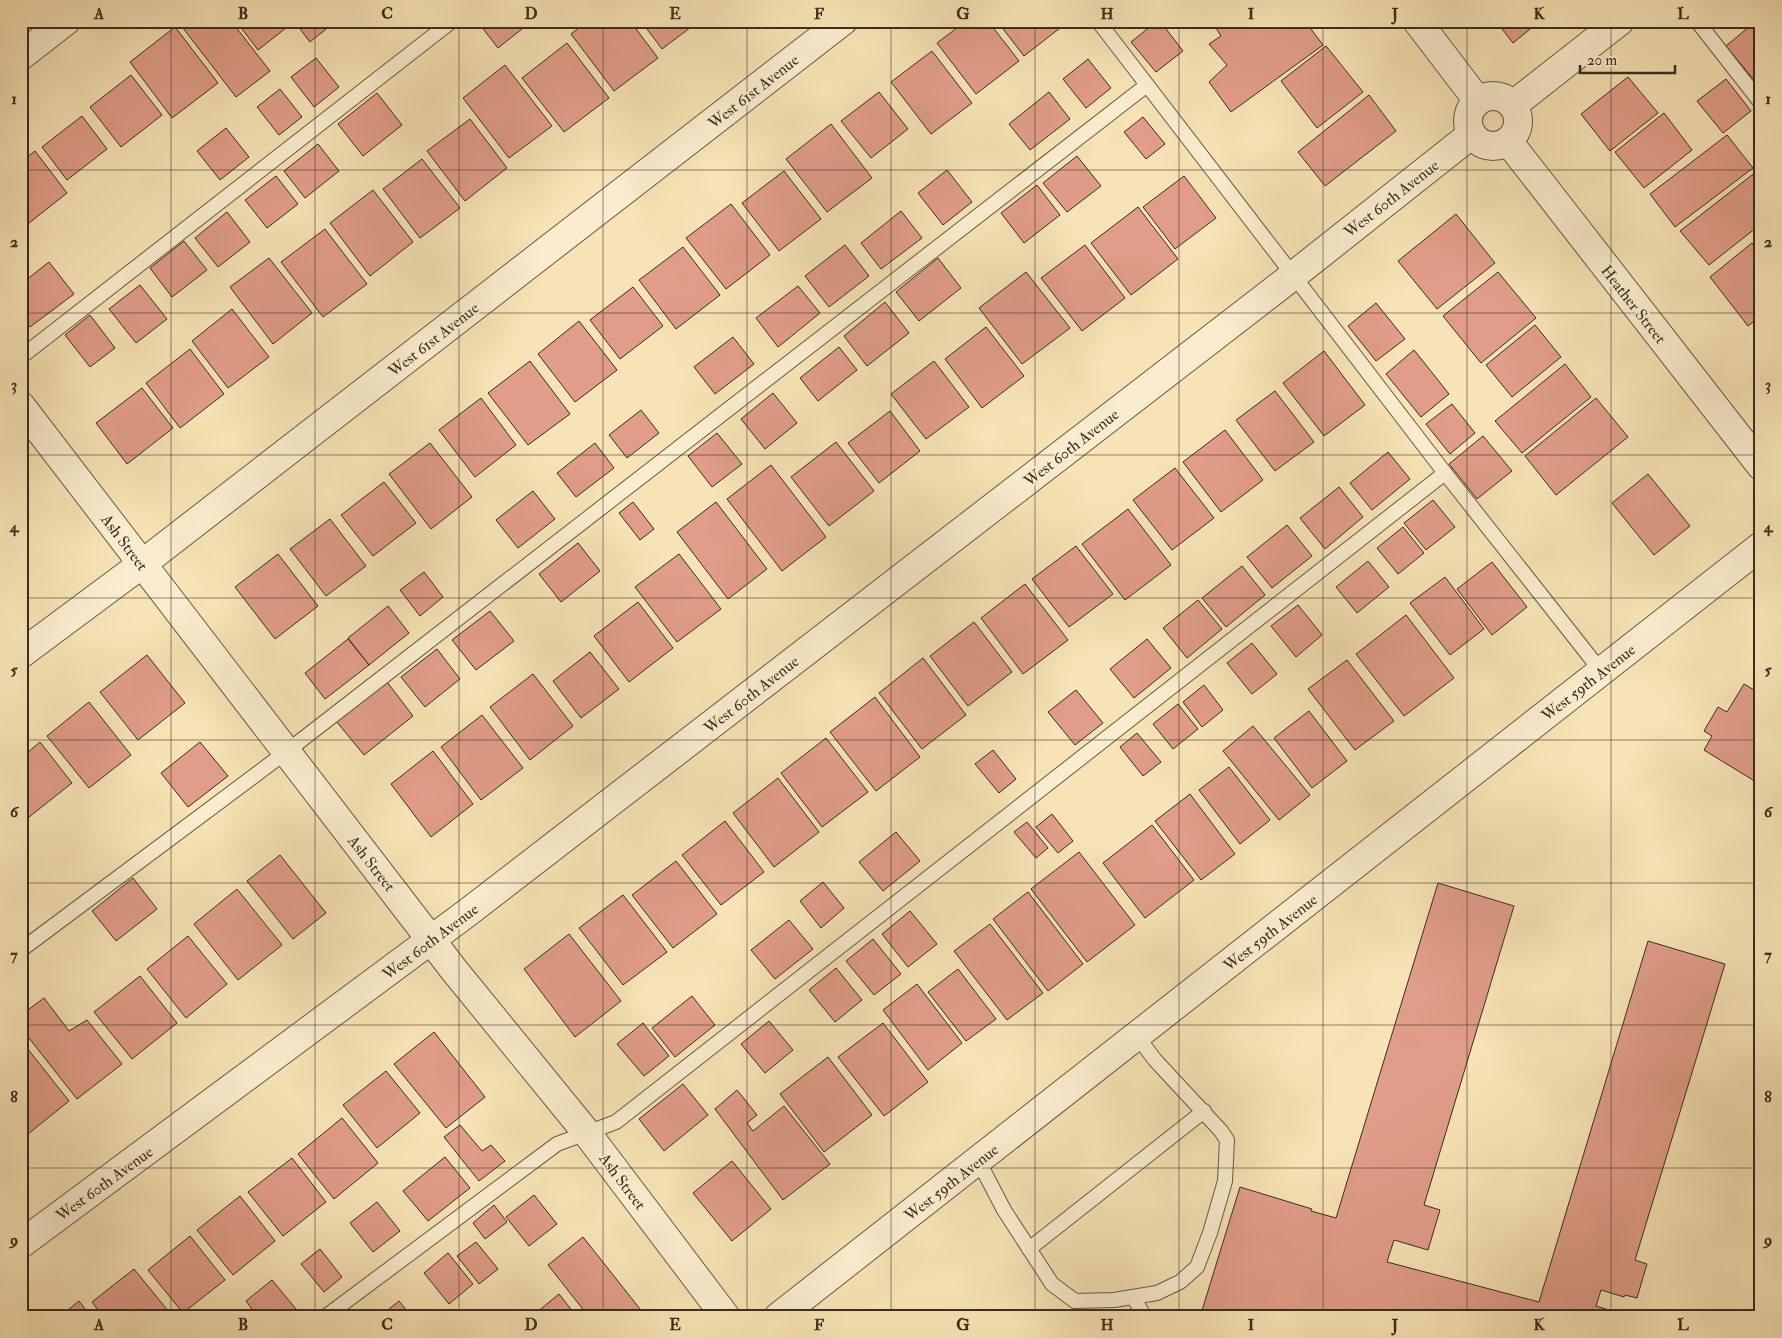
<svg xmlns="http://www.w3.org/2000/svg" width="1782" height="1338" font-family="'IM FELL Double Pica',serif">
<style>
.building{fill:#e09d89;stroke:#3b2d1d}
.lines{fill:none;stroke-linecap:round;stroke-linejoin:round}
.service-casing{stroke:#6a5a43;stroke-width:16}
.minor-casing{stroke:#6a5a43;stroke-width:30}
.service{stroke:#faedcf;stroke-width:14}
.minor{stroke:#faedcf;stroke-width:28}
.grid{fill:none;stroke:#3b2d1d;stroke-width:1;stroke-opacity:0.55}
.labels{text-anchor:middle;stroke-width:4;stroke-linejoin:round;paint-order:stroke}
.street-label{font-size:16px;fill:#3b2d1d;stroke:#faedcf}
.neatline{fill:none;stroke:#3b2d1d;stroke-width:2}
.grid-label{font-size:16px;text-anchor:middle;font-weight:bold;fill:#3b2d1d}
</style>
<rect width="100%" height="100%" fill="#f7e3b5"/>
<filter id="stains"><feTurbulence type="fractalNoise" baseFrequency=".004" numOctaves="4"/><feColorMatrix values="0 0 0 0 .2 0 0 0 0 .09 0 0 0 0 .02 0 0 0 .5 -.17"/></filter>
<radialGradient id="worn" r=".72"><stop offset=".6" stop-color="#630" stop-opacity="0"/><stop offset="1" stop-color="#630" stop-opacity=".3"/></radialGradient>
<!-- building -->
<g class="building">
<path d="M191,21H231L270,71L236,97L183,28Z"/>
<path d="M236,21H289L291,24L258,50Z"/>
<path d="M294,21H336L310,42Z"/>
<path d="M477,21H532L498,48Z"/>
<path d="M588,21H630L658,58L614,91L571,34Z"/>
<path d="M641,21H699L662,49Z"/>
<path d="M966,21H988L1019,61L976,94L937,43Z"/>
<path d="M997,21H1069L1024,56Z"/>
<path d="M1157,21H1160L1183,51L1156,72L1131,42Z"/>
<path d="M1218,21H1305L1323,45L1231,112L1209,82L1227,65L1209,44L1221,36L1214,25Z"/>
<path d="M1496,21H1540L1513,43Z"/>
<path d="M1756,21H1761V85L1759,86L1726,46Z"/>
<path d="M175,27L218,83L172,118L130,62Z"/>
<path d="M567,43L609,98L564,132L522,78Z"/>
<path d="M1326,46L1363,92L1317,128L1281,81Z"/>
<path d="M932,51L972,103L931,134L891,82Z"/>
<path d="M316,58L339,87L314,107L291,77Z"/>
<path d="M1088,59L1111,88L1086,108L1063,79Z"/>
<path d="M505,65L552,126L509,158L463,98Z"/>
<path d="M131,75L162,115L121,147L90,107Z"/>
<path d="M1628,77L1658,113L1610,151L1581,114Z"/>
<path d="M1726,79L1751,111L1723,133L1697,101Z"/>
<path d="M280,89L302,117L279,135L257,107Z"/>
<path d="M879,92L908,129L871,158L841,121Z"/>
<path d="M1049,92L1070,119L1030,150L1009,124Z"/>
<path d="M377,93L402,125L363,156L338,124Z"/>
<path d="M1369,95L1396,131L1325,186L1298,152Z"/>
<path d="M1664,113L1692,150L1644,188L1615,152Z"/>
<path d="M82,116L107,149L67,180L42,147Z"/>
<path d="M1143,117L1165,144L1146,159L1124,132Z"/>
<path d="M470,119L507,168L465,201L427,151Z"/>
<path d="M831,124L872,178L827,212L786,159Z"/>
<path d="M226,128L249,157L220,180L197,151Z"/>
<path d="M1727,135L1753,168L1675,227L1650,194Z"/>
<path d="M318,144L339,171L305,198L284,171Z"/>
<path d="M35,151L67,193L24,227L21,224V162Z"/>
<path d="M1077,156L1101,186L1067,212L1043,183Z"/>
<path d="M422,159L460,208L420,238L383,189Z"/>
<path d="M947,170L972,202L943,225L918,193Z"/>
<path d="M784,171L821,219L779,251L742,203Z"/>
<path d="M1756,172L1761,179V224L1709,265L1680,231Z"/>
<path d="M276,176L298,204L267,228L245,200Z"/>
<path d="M1184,176L1216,218L1175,249L1143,207Z"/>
<path d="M1037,185L1060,215L1024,243L1001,213Z"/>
<path d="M373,190L413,242L370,276L330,223Z"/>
<path d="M731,204L770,255L726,289L686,238Z"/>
<path d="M1138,207L1178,259L1131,295L1091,243Z"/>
<path d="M901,211L922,238L881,269L861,243Z"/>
<path d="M227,212L250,242L218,267L195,238Z"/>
<path d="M1456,214L1495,263L1437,309L1398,261Z"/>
<path d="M325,229L367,284L323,317L281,262Z"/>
<path d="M184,241L207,270L172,297L150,268Z"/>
<path d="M1752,243L1761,255V316L1748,326L1710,277Z"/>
<path d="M845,245L869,276L829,307L805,276Z"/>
<path d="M1085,245L1125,298L1082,331L1041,278Z"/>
<path d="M683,247L720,295L676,329L639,280Z"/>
<path d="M269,258L312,313L273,344L230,287Z"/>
<path d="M938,258L961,288L919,321L896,292Z"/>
<path d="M49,262L74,294L30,327L21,316V284Z"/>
<path d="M1026,272L1070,328L1022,364L979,308Z"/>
<path d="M1498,272L1536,318L1481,363L1443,316Z"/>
<path d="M140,285L167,319L136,343L109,309Z"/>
<path d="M798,286L820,313L778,347L756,318Z"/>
<path d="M633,287L663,326L620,359L590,320Z"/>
<path d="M885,302L909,333L867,366L844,336Z"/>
<path d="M1376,303L1405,339L1376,361L1348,326Z"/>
<path d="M232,309L269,357L228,388L192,341Z"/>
<path d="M90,315L115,348L90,367L65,335Z"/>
<path d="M579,321L617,370L575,402L538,354Z"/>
<path d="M1535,325L1561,357L1512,397L1486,365Z"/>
<path d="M986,327L1024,376L982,408L945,359Z"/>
<path d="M733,337L754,364L715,394L694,367Z"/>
<path d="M839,347L857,370L818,401L800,378Z"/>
<path d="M190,349L224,394L180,428L146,383Z"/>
<path d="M1414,350L1449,394L1421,417L1386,374Z"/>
<path d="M1324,351L1365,405L1324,436L1283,383Z"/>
<path d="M530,361L570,414L528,445L488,393Z"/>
<path d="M934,361L969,407L926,439L891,394Z"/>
<path d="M1565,364L1591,397L1522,453L1495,421Z"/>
<path d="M142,388L173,428L127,464L96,423Z"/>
<path d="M1275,391L1314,442L1275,471L1236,420Z"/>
<path d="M773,393L797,423L765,449L741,419Z"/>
<path d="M481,398L516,445L475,477L439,430Z"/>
<path d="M1596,398L1628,437L1556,495L1525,456Z"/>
<path d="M1452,404L1475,433L1450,454L1426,424Z"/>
<path d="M641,410L659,433L627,458L609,435Z"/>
<path d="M890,411L920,451L879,483L848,443Z"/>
<path d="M1225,430L1263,480L1221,512L1183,462Z"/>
<path d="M717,433L742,464L712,487L688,456Z"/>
<path d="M1483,436L1512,471L1477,499L1449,464Z"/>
<path d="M836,442L874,491L829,526L791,477Z"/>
<path d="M430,443L472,497L431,529L389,474Z"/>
<path d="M595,443L614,468L576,497L557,473Z"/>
<path d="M1388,452L1410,479L1372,510L1350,483Z"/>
<path d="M771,465L826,537L782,571L727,499Z"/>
<path d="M1175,468L1214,518L1172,550L1133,500Z"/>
<path d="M1648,474L1690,526L1654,555L1612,503Z"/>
<path d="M384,482L416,523L373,556L341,515Z"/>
<path d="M1339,487L1363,517L1325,549L1300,518Z"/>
<path d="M533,491L555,519L518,548L496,520Z"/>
<path d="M1433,500L1455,527L1426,550L1404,523Z"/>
<path d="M633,502L654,529L640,540L619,513Z"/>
<path d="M716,502L767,569L728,599L677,532Z"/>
<path d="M1128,509L1171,565L1125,600L1082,544Z"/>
<path d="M330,519L366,566L326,596L290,549Z"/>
<path d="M1287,525L1312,556L1272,588L1247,557Z"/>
<path d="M1403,527L1424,553L1398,574L1377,548Z"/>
<path d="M578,543L600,571L561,602L539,574Z"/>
<path d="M1076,546L1113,594L1069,627L1032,579Z"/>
<path d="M278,554L318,606L275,639L235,587Z"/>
<path d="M679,554L721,609L677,642L635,587Z"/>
<path d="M1368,561L1389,587L1357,613L1336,587Z"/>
<path d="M1492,562L1527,607L1492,635L1457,589Z"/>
<path d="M1242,566L1265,595L1226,627L1202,598Z"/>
<path d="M424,572L443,597L420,616L400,590Z"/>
<path d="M1445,577L1484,629L1450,655L1410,603Z"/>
<path d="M1025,584L1068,640L1023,674L981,618Z"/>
<path d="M1198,600L1222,629L1187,658L1163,628Z"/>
<path d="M638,602L673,648L629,682L594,636Z"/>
<path d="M1298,605L1322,635L1296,657L1271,626Z"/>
<path d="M388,606L409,633L369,665L348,638Z"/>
<path d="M490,611L514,641L476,670L452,640Z"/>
<path d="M1406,615L1454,678L1404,716L1356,654Z"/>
<path d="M974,622L1012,672L968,706L930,656Z"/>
<path d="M348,639L369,665L325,699L305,673Z"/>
<path d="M1147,639L1171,668L1134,698L1110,669Z"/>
<path d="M1252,643L1277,674L1252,694L1227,663Z"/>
<path d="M437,649L460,679L425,707L401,677Z"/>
<path d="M590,652L619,689L581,718L553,681Z"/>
<path d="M147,655L185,703L138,740L100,692Z"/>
<path d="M923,658L966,715L922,749L879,693Z"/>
<path d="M1347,660L1394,721L1355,750L1308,689Z"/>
<path d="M533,674L573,726L530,760L490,707Z"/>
<path d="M387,682L413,716L364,755L336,721Z"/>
<path d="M1744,684L1761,694V785L1704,750L1712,736L1704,731L1718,707L1727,712Z"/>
<path d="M1204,685L1223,710L1202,727L1183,702Z"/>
<path d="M1076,690L1103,723L1075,745L1048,712Z"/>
<path d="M875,697L920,757L876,791L830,732Z"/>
<path d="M89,702L131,755L89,788L47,736Z"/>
<path d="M1178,704L1198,729L1173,749L1153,724Z"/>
<path d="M1309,711L1347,761L1312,788L1274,738Z"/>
<path d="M482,715L523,768L481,800L441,747Z"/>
<path d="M1253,726L1310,795L1279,820L1223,751Z"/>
<path d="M1137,733L1161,762L1143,776L1120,747Z"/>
<path d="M826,738L868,792L822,827L781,773Z"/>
<path d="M40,742L72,783L29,817L21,807V758Z"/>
<path d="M200,742L228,776L188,807L161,773Z"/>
<path d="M993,750L1016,779L999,793L975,764Z"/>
<path d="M433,751L473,804L431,837L391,784Z"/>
<path d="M1229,767L1270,820L1240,844L1199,790Z"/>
<path d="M778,778L819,832L774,867L733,813Z"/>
<path d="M1190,794L1235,854L1201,880L1155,821Z"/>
<path d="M1052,814L1073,841L1058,853L1036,827Z"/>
<path d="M725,821L764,872L721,905L682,855Z"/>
<path d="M1027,822L1048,848L1036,858L1014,832Z"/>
<path d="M1152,825L1194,880L1145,918L1103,863Z"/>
<path d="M896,832L920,861L883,891L859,862Z"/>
<path d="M1079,852L1135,925L1087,962L1031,889Z"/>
<path d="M280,855L326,913L293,939L247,881Z"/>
<path d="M676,861L717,914L673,948L632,895Z"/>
<path d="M133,878L157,909L116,941L92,911Z"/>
<path d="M823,882L844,908L821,928L800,901Z"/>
<path d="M1438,883L1514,906L1424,1205L1440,1210L1428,1250L1394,1240L1387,1262L1539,1302L1648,941L1725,964L1635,1260L1647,1264L1637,1298L1625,1295L1624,1297L1601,1290L1596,1306L1632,1317H1200L1240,1187L1312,1209L1311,1211L1336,1218Z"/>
<path d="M237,889L282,945L238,980L194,924Z"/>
<path d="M1028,892L1083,964L1048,991L993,919Z"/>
<path d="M623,895L667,952L623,985L579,928Z"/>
<path d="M910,911L937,944L908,967L882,934Z"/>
<path d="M789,920L813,949L775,979L751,950Z"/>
<path d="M990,924L1043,993L1007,1020L954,951Z"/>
<path d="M569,934L621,1001L575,1037L524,969Z"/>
<path d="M188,936L227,984L186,1018L147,969Z"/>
<path d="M873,939L901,974L874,995L846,961Z"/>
<path d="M836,968L862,1000L835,1022L809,990Z"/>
<path d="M958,969L996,1019L966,1041L928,992Z"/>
<path d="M140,976L177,1023L132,1059L94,1012Z"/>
<path d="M917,984L962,1043L928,1070L883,1010Z"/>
<path d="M692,996L715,1025L675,1057L652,1028Z"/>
<path d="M44,998L69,1031L87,1020L122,1064L77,1099L21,1028V1015Z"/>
<path d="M769,1021L793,1050L765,1073L741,1044Z"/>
<path d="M643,1023L669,1056L644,1076L617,1044Z"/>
<path d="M883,1023L928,1082L884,1116L838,1057Z"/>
<path d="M434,1032L485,1097L446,1128L394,1064Z"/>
<path d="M27,1048L69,1101L23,1138L21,1136V1052Z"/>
<path d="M828,1057L872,1115L824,1152L780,1094Z"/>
<path d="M386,1071L420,1113L377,1148L343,1105Z"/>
<path d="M683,1084L708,1115L664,1151L639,1119Z"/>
<path d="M737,1090L757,1115L747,1123L753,1131L784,1106L830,1164L783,1200L715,1109Z"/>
<path d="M342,1118L378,1163L334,1199L298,1154Z"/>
<path d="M460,1125L482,1151L491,1145L505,1161L479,1181L444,1137Z"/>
<path d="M445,1157L470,1188L428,1221L403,1191Z"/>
<path d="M292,1158L326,1202L283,1236L248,1192Z"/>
<path d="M732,1161L771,1209L732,1241L693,1193Z"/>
<path d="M534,1195L557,1224L529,1246L506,1217Z"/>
<path d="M240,1196L275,1241L233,1275L197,1230Z"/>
<path d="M377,1202L400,1231L373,1252L350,1223Z"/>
<path d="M494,1205L507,1222L485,1239L473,1223Z"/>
<path d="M190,1236L225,1280L183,1313L148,1270Z"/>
<path d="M583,1237L640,1309L631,1317H589L548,1265Z"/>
<path d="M476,1242L498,1269L479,1284L457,1256Z"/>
<path d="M320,1249L342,1277L324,1292L301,1264Z"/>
<path d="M448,1253L473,1284L449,1304L424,1273Z"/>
<path d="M134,1269L173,1317H103L92,1302Z"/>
<path d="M272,1280L296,1309L286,1317H258L246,1301Z"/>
<path d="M559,1294L577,1317H531Z"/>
<path d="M79,1301L91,1317H59Z"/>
<path d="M399,1301L412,1317H379Z"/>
</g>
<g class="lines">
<!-- service casing -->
<g class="service-casing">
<g id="service">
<path d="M1098,21L1445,473L1601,671"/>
<path d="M1697,21L1761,103"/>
<path d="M21,357L452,21"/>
<path d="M21,950L286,752L1147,85"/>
<path d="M978,1160L1004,1210L1052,1284L1075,1301L1114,1300L1157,1293L1180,1282L1197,1267L1210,1233L1225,1181L1227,1140L1221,1131L1155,1060L1137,1036"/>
<path d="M1029,1249L1204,1111"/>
<path d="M1133,1297L1145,1317"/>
<path d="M325,1317L557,1144L616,1122L1445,473"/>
</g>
</g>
<!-- minor casing -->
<g class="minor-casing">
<g id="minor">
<path d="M1417,21L1478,101"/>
<path d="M21,56L66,21"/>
<circle cx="1493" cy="121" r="25"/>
<path d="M1513,105L1620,21"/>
<path d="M1508,141L1761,466"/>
<path d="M21,406L454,970L586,1132L726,1317"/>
<path d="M21,654L142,564L843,21"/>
<path d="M21,1244L467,913L1294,275L1472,134"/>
<path d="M778,1317L1761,546"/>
</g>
</g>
<!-- service -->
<use href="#service" class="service"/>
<!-- minor -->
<use href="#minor" class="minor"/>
</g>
<!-- grid -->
<path class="grid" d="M171,21V1317M315,21V1317M459,21V1317M603,21V1317M747,21V1317M891,21V1317M1035,21V1317M1179,21V1317M1323,21V1317M1467,21V1317M1611,21V1317M21,170H1761M21,313H1761M21,455H1761M21,598H1761M21,740H1761M21,883H1761M21,1025H1761M21,1168H1761"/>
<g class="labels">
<!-- street labels -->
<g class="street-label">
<text transform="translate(753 91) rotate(-38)" y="6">West 61st Avenue</text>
<text transform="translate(1391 198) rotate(-38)" y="6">West 60th Avenue</text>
<text transform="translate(1634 304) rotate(52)" y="6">Heather Street</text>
<text transform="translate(433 339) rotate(-38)" y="6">West 61st Avenue</text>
<text transform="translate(1071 447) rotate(-38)" y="6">West 60th Avenue</text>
<text transform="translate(125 542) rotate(53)" y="6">Ash Street</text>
<text transform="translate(1588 682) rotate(-38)" y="6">West 59th Avenue</text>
<text transform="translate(751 694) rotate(-38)" y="6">West 60th Avenue</text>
<text transform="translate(372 863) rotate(52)" y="6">Ash Street</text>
<text transform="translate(1270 932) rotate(-38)" y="6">West 59th Avenue</text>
<text transform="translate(430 941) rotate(-37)" y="6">West 60th Avenue</text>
<text transform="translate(623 1181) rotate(53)" y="6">Ash Street</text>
<text transform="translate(951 1182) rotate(-38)" y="6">West 59th Avenue</text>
<text transform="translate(104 1183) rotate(-36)" y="6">West 60th Avenue</text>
</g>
</g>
<!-- margin -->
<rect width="1782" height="1338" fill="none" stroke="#f7e3b5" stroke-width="55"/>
<!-- scale -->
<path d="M1580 65v8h95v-8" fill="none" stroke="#3b2d1d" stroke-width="2.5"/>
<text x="1587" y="65" font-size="15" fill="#3b2d1d" stroke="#faedcf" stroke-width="4" paint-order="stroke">20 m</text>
<rect x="28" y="28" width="1726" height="1282" class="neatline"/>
<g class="grid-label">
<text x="99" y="19">A</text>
<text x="243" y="19">B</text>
<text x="387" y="19">C</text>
<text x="531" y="19">D</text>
<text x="675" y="19">E</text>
<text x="819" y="19">F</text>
<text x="963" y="19">G</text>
<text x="1107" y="19">H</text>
<text x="1251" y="19">I</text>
<text x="1395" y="19">J</text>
<text x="1539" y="19">K</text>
<text x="1683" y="19">L</text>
<text x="14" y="104">1</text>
<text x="1768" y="104">1</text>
<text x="14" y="247">2</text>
<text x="1768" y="247">2</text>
<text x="14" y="390">3</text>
<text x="1768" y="390">3</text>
<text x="14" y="532">4</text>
<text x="1768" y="532">4</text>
<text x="14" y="675">5</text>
<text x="1768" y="675">5</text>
<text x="14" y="817">6</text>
<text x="1768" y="817">6</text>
<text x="14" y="960">7</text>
<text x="1768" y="960">7</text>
<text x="14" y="1102">8</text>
<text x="1768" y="1102">8</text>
<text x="14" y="1245">9</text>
<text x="1768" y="1245">9</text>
<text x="99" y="1330">A</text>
<text x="243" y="1330">B</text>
<text x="387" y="1330">C</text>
<text x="531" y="1330">D</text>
<text x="675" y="1330">E</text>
<text x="819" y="1330">F</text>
<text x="963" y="1330">G</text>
<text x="1107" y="1330">H</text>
<text x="1251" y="1330">I</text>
<text x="1395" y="1330">J</text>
<text x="1539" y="1330">K</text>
<text x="1683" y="1330">L</text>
</g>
<rect width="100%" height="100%" filter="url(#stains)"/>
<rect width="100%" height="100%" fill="url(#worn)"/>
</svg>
